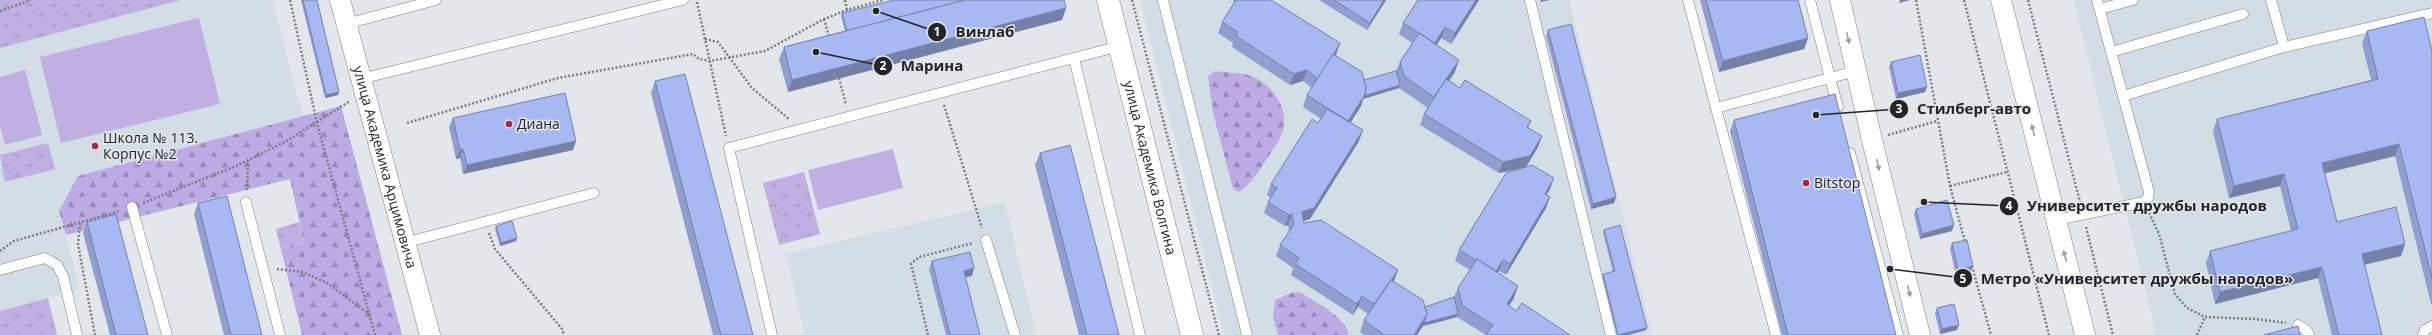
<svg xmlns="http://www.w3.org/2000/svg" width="2432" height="335" font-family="'Open Sans',sans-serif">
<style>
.built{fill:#d3dde6}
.green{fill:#bfafe3}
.forest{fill:url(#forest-firs)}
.park{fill:url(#park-tufts)}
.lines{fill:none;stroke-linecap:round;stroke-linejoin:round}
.lane-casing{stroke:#7a7e81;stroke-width:11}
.street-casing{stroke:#7a7e81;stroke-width:21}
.secondary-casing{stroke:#7a7e81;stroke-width:23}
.path{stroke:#7c7f81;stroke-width:2.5;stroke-dasharray:2 2;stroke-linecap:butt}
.lane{stroke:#fff;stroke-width:10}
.street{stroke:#fff;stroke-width:20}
.secondary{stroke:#fff;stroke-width:22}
.wall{fill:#909ed0;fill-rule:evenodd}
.shaded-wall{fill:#7681a9}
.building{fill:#a8b8f2;stroke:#7681a9}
.oneway{fill:#9c9d9d}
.poi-dot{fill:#b32140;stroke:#e3e7eb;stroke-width:1.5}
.labels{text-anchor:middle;stroke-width:3;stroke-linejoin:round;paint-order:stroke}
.poi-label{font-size:14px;fill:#232526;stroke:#e3e7eb;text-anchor:start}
.street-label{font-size:14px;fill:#232526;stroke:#e3e7eb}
.leader{fill:none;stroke:#232526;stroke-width:1.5}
.callout-dot{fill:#232526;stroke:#e3e7eb;stroke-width:1.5}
.mark-label{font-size:12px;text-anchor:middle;font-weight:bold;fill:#fff}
.callout-label{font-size:15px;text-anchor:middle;font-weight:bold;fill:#232526;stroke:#e3e7eb;stroke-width:3;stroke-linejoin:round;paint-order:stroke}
</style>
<defs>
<pattern id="forest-firs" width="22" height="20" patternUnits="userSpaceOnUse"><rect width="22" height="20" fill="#bdabe5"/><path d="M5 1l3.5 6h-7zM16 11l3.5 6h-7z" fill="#998bb9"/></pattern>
<pattern id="park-tufts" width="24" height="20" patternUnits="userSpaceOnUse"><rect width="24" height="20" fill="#bfafe3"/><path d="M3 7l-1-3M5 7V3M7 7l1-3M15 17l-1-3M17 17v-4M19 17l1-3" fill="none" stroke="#a496c3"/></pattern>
</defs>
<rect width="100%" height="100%" fill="#e3e7eb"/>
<!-- built -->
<g class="built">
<path d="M181,0H272L303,116L78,176L59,211L80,289L0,311V48Z"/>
<path d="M1140,0H1569L1652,335H1224Z"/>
<path d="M2074,0H2432V335H2156Z"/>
<path d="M1005,202L1036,335H805L786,254Z"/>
</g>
<!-- green -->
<g class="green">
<path d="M199,18L220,104L61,143L40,57Z"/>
<path d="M25,70L42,135L5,145L0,126V77Z"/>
<path d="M893,149L903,188L818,210L808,170Z"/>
</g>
<!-- forest -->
<g class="forest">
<path d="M1215,71C1226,73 1238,72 1248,75C1270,82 1289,106 1283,130C1281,139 1274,148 1268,157C1260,169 1252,184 1239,192L1233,189L1213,112L1208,76Z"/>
<path d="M341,106L402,335H302L281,249L304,242L290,179L66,235L59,211L78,176Z"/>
<path d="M1300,292C1316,303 1344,315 1349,335H1278L1273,317L1275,300L1291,293Z"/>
</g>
<!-- park -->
<g class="park">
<path d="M0,0H181L0,48Z"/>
<path d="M48,143L55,169L5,182L0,155Z"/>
<path d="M804,172L820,234L779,245L763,183Z"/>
<path d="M299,222L304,242L281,249L276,229Z"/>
<path d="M48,298L57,335H0V311Z"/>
</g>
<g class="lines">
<!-- lane casing -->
<g class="lane-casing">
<g id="lane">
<path d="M1163,0L1247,335"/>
<path d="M1530,0L1611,335"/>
<path d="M1688,0L1716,108"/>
<path d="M1810,0L1830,78L1856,71"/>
<path d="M2271,0L2284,47"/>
<path d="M2100,9L2133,0"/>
<path d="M346,24L436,0"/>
<path d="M2111,52L2243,14"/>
<path d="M1074,58L1140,335"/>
<path d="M360,79L683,0"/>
<path d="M2123,96L2284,47L2432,13"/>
<path d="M1850,153L1898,335"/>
<path d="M246,202L280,335"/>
<path d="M132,207L167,335"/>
<path d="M2056,220L2144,202L2148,198L2149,192L2097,0"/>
<path d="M986,240L1015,335"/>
<path d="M404,243L594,193"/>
<path d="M0,270L45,258L57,265L63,276L77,335"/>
<path d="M2298,325L2307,331L2309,335"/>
<path d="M772,335L729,148L1120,46"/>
<path d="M1776,335L1716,108L1830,78L1838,107"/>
<path d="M2423,335L2425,330L2432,326"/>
</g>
</g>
<!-- street casing -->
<g class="street-casing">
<g id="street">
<path id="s1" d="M340,0L430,335"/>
<path d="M1840,0L1872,140L1920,335"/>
<path d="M2001,0L2085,335"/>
</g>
</g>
<!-- secondary casing -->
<g class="secondary-casing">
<g id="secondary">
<path id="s2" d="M1108,0L1192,335"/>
</g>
</g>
<!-- path -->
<g class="path">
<path d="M290,0L317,123L375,335"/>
<path d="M845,0L847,10"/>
<path d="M1132,0L1219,335"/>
<path d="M1916,0L1950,186L1965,242"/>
<path d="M1964,0L2049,335"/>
<path d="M2028,0L2080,202"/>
<path d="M697,2L726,136"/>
<path d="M0,11L31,0"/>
<path d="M824,19L829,37"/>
<path d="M705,39L718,42L752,88L789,119"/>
<path d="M839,78L846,105"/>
<path d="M944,105L982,228"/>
<path d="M407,123L558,78L693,54L699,59L710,61L765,51L824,19L847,10L883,0"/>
<path d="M1888,135L1937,121"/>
<path d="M1950,186L2007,172"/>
<path d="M247,190L248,160"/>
<path d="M143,203L234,167L285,142L350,101"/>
<path d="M2149,213L2159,234L2175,294L2187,308L2205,317L2255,319L2286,323"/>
<path d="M80,223L78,244L95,335"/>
<path d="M2086,227L2113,335"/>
<path d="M489,233L495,249L562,329L564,335"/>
<path d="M0,251L14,241L120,211"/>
<path d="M1972,266L1991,335"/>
<path d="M277,269L303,272L327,283L369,314"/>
<path d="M928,335L911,264L919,257L973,243"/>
<path d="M2197,335L2205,317"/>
</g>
<!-- lane -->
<use href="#lane" class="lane"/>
<!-- street -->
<use href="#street" class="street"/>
<!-- secondary -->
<use href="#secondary" class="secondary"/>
</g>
<!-- wall -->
<g class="wall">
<path d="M301,0H317L338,95L325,98Z"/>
<path d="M1233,0H1271L1340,43L1336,55L1364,80L1396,71L1400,62L1412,43L1399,34L1403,23L1418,0H1479L1451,44L1441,38L1437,45L1455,72L1449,80L1460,88L1531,121L1528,128L1542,136L1538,147L1526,167L1550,189L1546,195L1550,197L1546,208L1506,275L1499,271L1498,272L1514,298L1509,306L1516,311L1570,335H1486L1457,317L1423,326L1417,335H1364L1360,332L1364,320L1368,314L1358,307L1353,315L1291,275L1293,268L1276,256L1280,245L1289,231L1288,225L1285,226L1264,213L1268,202L1271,198L1267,195L1271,184L1321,119L1303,107L1307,95L1312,88L1303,81L1290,85L1232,47L1233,43L1218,33L1222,22L1234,3ZM1399,88L1428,108L1424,114L1420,125L1499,173L1520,169L1459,250L1455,261L1470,270L1458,288L1454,297L1425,307L1393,282L1398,270L1304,223V221L1310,219L1359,141L1350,123L1361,106L1363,99Z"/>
<path d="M1319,0H1386L1367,30Z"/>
<path d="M1700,0H1798L1808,38L1804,49L1719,72Z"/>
<path d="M1066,8L1062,20L788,92L779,59L784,47L845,31L841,16L842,13Z"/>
<path d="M1548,30L1616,197L1614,203L1591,209L1546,36Z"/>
<path d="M2367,31L2432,51V304H2431L2395,156L2325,173L2337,222L2405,244L2401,256L2364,265L2382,335H2332L2318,278L2215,304L2206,263L2210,251L2291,231L2280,186L2229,198L2213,131L2217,119L2371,80L2362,43Z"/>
<path d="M1891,62L1925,92L1896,99L1889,67Z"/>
<path d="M655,81L753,335H713L651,93Z"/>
<path d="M453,118L576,141L573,150L463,174L460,158L456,159L449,127Z"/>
<path d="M1734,120L1896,335H1782L1730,131Z"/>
<path d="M1040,153L1119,335H1079L1035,165Z"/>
<path d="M198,203L262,335H224L194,214Z"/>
<path d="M1916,209L1952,231L1920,239L1914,214Z"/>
<path d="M87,222L148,335H110L83,233Z"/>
<path d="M496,226L516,241L500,246L495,229Z"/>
<path d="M1604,230L1646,330L1628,335H1617L1602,277L1603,274L1613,272L1603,232Z"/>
<path d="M1952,243L1973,266L1971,271L1956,275L1950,249Z"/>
<path d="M932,261L972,276L965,277L980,335H946L929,269Z"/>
<path d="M1937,308L1957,330L1940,334L1935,313Z"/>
</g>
<!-- shaded-wall -->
<g class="shaded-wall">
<path d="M1384,0H1386L1367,30L1370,23Z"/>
<path d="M1476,0H1479L1451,44L1455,33Z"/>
<path d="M1541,0H1550L1540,2Z"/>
<path d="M1900,0H1910L1899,3Z"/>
<path d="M1066,8L1062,20L788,92L792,80Z"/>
<path d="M1445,27L1441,38L1430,55L1434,44Z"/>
<path d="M1808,38L1804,49L1719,72L1723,61Z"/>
<path d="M1340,43L1336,54L1314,90L1318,79Z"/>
<path d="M1459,60L1455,72L1430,109L1434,97Z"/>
<path d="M1307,70L1303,81L1290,85L1294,74Z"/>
<path d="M1400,85L1399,88L1363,99L1361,106L1344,133L1348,121L1363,96Z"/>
<path d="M1927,87L1925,92L1896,99L1898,93Z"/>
<path d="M339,92L338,95L325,98L326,95Z"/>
<path d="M1363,130L1359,141L1310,219L1298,223L1302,212Z"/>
<path d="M1542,136L1538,147L1526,167L1499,173L1503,162Z"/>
<path d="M576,141L573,150L463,174L467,165Z"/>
<path d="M2399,144L2395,156L2318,175L2322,163Z"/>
<path d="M463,149L460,158L456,159L460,150Z"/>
<path d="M2284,174L2280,186L2229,198L2234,186Z"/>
<path d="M1554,178L1550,189L1541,204L1545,194Z"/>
<path d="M1550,197L1546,208L1506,275L1510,264Z"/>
<path d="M1616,197L1614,203L1591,209L1593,204Z"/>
<path d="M1292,214L1288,225L1285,226L1289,215Z"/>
<path d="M1954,225L1952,231L1920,239L1922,234Z"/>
<path d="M517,238L516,241L500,246L501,243Z"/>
<path d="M2405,244L2401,256L2358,266L2362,254Z"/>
<path d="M1503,260L1499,271L1491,283L1495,272Z"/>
<path d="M1973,266L1971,271L1956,275L1958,270Z"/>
<path d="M2322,267L2318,278L2215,304L2220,292Z"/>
<path d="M974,268L972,276L961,278L964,271Z"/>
<path d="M1398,270L1394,281L1371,316L1375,305Z"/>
<path d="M1518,286L1514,298L1502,316L1507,304Z"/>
<path d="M1362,296L1358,307L1353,315L1357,304Z"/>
<path d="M1427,314H1458L1457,317L1423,326L1417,335H1414Z"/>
<path d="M1959,325L1957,330L1940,334L1942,329Z"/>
<path d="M1647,328L1646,330L1628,335H1618Z"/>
</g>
<!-- building -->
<g class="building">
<path d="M303,0H317L339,92L326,95Z"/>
<path d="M894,0H965L847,31L842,13Z"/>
<path d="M965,0H1064L1066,8L792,80L784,47Z"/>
<path d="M1236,0H1271L1340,43L1334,54H1333L1318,79L1307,70L1294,74L1236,36L1238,32L1222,22Z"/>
<path d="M1334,0H1384L1370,23Z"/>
<path d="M1418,0H1476L1455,33L1445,27L1435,43L1403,23Z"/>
<path d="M1706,0H1798L1808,38L1723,61Z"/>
<path d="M2424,17L2432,51V278L2399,144L2322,163L2337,222L2396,207L2405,244L2362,254L2382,335H2339L2322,267L2220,292L2210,251L2298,229L2284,174L2234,186L2217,119L2378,79L2367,31Z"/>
<path d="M1571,24L1616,197L1593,204L1548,30Z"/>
<path d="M1419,33L1459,60L1434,97L1404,76L1400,62Z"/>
<path d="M1333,54L1362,72L1366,87L1365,95L1348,121L1307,95Z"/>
<path d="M1920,55L1927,87L1898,93L1891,62Z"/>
<path d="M1396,71L1400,85L1364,96L1365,95L1366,87L1364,80Z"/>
<path d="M685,74L753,335H721L655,81Z"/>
<path d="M1446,79L1460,88L1465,80L1531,121L1527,127L1542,136L1530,156L1503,162L1424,114Z"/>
<path d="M565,93L576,141L467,165L463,149L460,150L453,118Z"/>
<path d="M1835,94L1896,335H1788L1734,120Z"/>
<path d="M1327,109L1363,130L1314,208L1302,212L1304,223L1321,220L1398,270L1374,304L1362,296L1357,304L1295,264L1299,258L1280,245L1294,224L1292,214L1289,215L1268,202L1277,188L1271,184L1312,119L1318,123Z"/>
<path d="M1070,145L1119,335H1087L1040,153Z"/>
<path d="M1532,165L1554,178L1545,194L1550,197L1510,264L1503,260L1496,271L1477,259L1476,260L1459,250L1506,173Z"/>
<path d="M227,196L262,335H231L198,203Z"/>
<path d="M1947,200L1954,225L1922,234L1916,209Z"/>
<path d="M116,214L148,335H116L87,222Z"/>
<path d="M512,221L517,238L501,243L496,226Z"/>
<path d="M1620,225L1647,328L1618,335L1603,274L1615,271L1604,230Z"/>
<path d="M1967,240L1973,266L1958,270L1952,243Z"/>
<path d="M970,252L974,268L964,271L980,335H950L932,261Z"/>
<path d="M1477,259L1518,286L1507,304L1516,311L1522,303L1570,335H1486L1493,325L1462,305L1458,288Z"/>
<path d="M1391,280L1423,300L1427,314L1414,335H1383V334L1364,320Z"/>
<path d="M1454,297L1458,314L1424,323L1427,314L1425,307Z"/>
<path d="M1954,304L1959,325L1942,329L1937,308Z"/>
<path d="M2298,326L2300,335H2264Z"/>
</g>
<!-- one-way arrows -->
<defs><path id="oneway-solid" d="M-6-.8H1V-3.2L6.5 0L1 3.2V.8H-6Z"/></defs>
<g class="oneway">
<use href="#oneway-solid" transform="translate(1848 38) rotate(77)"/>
<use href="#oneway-solid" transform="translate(2033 130) rotate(-104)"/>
<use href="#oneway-solid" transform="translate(1878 165) rotate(76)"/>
<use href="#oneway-solid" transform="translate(2065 256) rotate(-104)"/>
<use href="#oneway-solid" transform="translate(1909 291) rotate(76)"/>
</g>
<!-- markers -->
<g class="poi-dot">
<circle cx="509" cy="124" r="4"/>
<circle cx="95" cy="146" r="4"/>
<circle cx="1806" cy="183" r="4"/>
</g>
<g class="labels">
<!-- poi labels -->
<g class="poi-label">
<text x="517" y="129">Диана</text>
<text x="103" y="143">Школа № 113.<tspan x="103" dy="16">Корпус №2</tspan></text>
<text x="1814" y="188">Bitstop</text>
</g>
<!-- street labels -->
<g class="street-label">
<text dy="5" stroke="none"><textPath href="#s2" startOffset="173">улица Академика Волгина</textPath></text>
<text dy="5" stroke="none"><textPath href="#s1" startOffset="173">улица Академика Арцимовича</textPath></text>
</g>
</g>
<!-- callouts -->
<path class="leader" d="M876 11L937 32M816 52L883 66M1816 115L1899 109M1924 202L2009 206M1890 269L1963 278"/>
<g class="callout-dot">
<circle cx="876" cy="11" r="4"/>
<circle cx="816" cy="52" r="4"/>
<circle cx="1816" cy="115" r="4"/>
<circle cx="1924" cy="202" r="4"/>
<circle cx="1890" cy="269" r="4"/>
<circle cx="937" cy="32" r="10"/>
<circle cx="883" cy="66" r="10"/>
<circle cx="1899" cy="109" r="10"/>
<circle cx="2009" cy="206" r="10"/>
<circle cx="1963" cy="278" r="10"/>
</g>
<g class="mark-label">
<text x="937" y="36">1</text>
<text x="883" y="70">2</text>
<text x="1899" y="113">3</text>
<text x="2009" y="210">4</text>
<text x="1963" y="283">5</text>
</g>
<g class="callout-label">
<text x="985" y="37">Винлаб</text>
<text x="932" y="71">Марина</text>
<text x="1974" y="114">Стилберг-авто</text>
<text x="2147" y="211">Университет дружбы народов</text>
<text x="2137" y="284">Метро «Университет дружбы народов»</text>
</g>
</svg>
